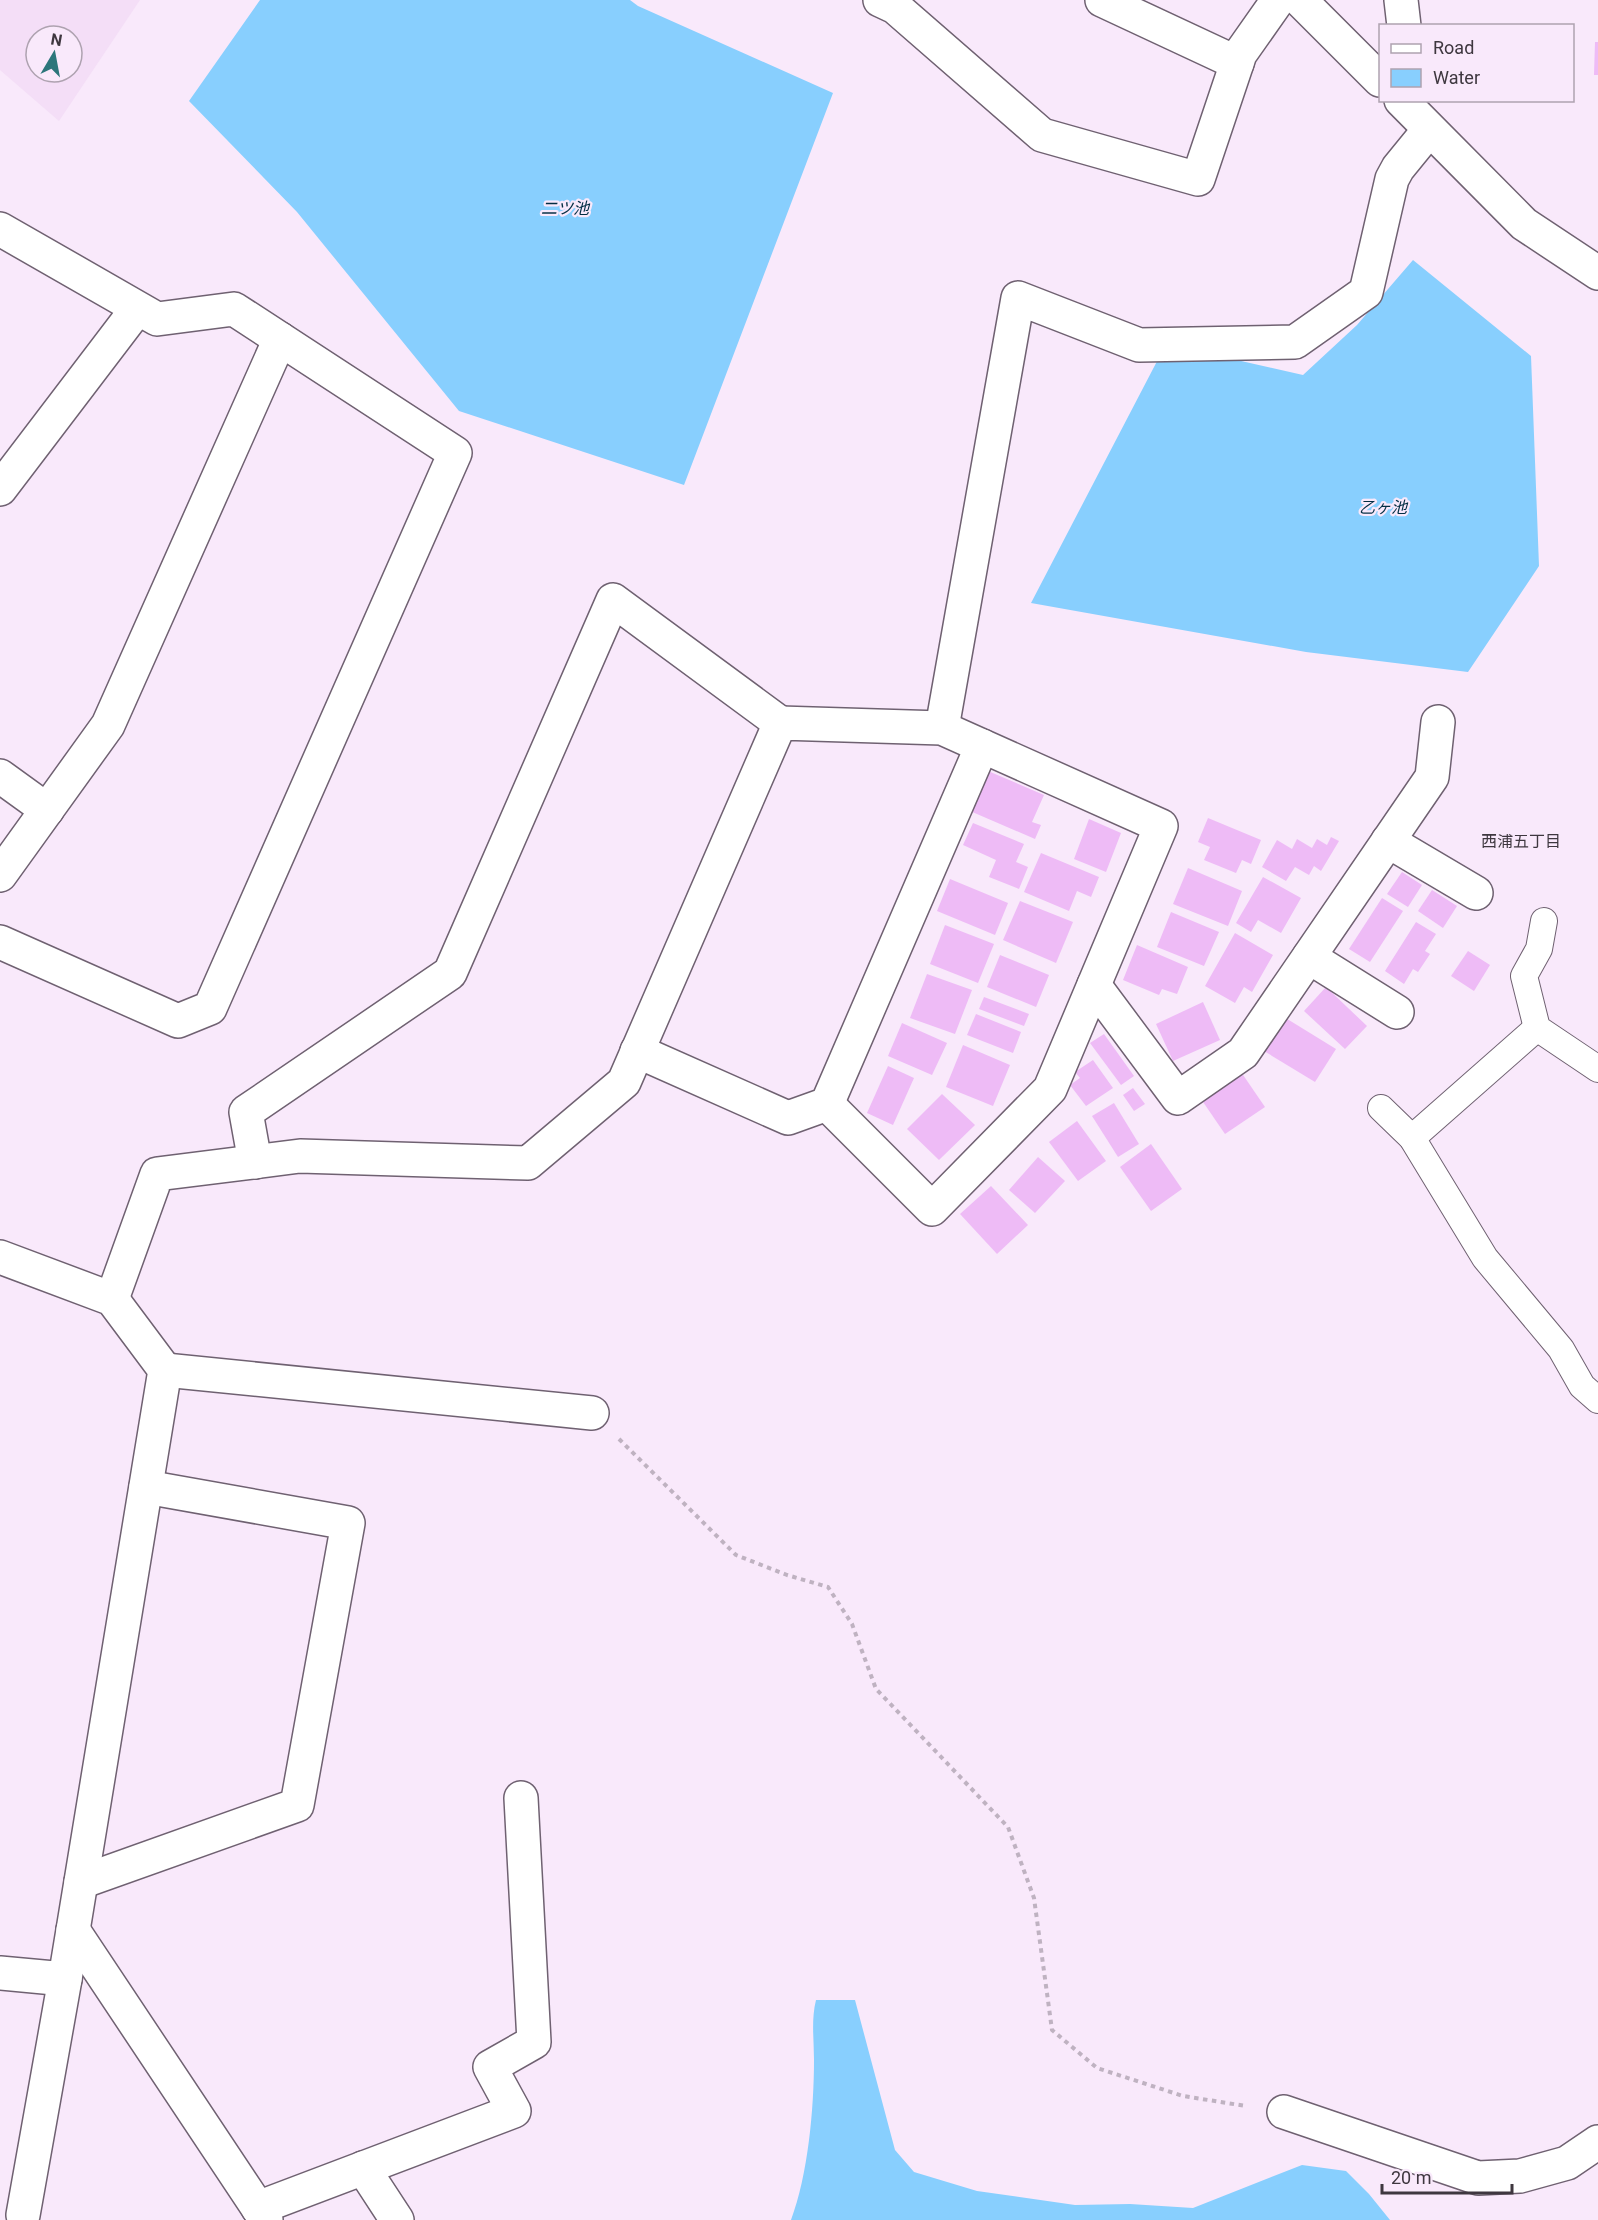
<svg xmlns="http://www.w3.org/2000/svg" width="1598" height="2220" font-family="Roboto,'Noto Sans JP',sans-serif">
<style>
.built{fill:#f4def7;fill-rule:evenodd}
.water{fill:#88cffe}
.building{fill:#eebbf6}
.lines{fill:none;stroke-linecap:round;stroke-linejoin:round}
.lane-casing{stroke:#6f6171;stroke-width:28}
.street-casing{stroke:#6f6171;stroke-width:36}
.path{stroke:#bfb2c1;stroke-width:4;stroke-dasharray:4.5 4.5;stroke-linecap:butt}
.lane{stroke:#fff;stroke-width:26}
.street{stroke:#fff;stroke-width:33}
.labels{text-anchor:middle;stroke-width:4.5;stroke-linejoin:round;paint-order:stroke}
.water-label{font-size:16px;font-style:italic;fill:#022d43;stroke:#f9e9fb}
.neighbourhood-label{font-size:16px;fill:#3e373f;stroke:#f9e9fb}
</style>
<rect width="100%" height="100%" fill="#f9e9fb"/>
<!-- built -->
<path class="built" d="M0,0H140L59,121L0,70ZM36,36H72V72H36Z"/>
<!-- water -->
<g class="water">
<path d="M260,0H630L638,6L833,93L684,485L459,411L297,212L189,101Z"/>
<path d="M1413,260L1531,356L1539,566L1468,672L1306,652L1031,603L1166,344L1303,375L1357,325Z"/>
<path d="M816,2000H855L895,2150L914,2172L977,2191L1075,2205L1130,2204L1193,2208L1302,2165L1346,2171L1369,2194L1390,2220H791C808,2175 814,2109 814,2060C814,2040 811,2020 816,2000Z"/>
</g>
<!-- building -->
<g class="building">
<path d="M1595,42H1598V75H1594Z"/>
<path d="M988,771L1044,795L1032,822L1041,825L1035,839L970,811Z"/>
<path d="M1208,818L1261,840L1251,864L1242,860L1236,873L1204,860L1210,847L1198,842Z"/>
<path d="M1089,819L1121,833L1106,872L1074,859Z"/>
<path d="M973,823L1024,844L1016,862L1028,867L1019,889L989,877L996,860L963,845Z"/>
<path d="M1331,837L1339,841L1321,871L1314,866L1309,875L1295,867L1286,881L1262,867L1277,840L1292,849L1297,839L1312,848L1317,839L1327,845Z"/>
<path d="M1041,853L1099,877L1091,897L1077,891L1069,911L1024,892Z"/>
<path d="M1188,868L1242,891L1228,926L1173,904Z"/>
<path d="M1402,872L1422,885L1408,907L1387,894Z"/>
<path d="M1263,877L1301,898L1281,933L1258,920L1251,932L1236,923Z"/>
<path d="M950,879L1008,903L995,935L937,911Z"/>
<path d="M1432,890L1457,906L1443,928L1418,911Z"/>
<path d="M1382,898L1403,911L1370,962L1349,949Z"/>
<path d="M1020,901L1073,922L1056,963L1003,940Z"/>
<path d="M1171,912L1219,932L1204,966L1157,947Z"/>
<path d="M1416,922L1436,934L1425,951L1430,954L1418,972L1413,969L1404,984L1385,971Z"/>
<path d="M945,925L994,944L978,983L930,964Z"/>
<path d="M1235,933L1273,955L1252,992L1244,987L1235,1003L1205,986Z"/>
<path d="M1137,945L1188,967L1177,994L1162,989L1159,995L1123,980Z"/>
<path d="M1468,951L1490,965L1474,991L1451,976Z"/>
<path d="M1000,955L1049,975L1036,1007L987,987Z"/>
<path d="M927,974L972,990L955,1034L910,1018Z"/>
<path d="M1326,987L1367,1026L1345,1049L1304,1011Z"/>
<path d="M984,997L1029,1014L1024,1026L979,1009Z"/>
<path d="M1203,1002L1220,1040L1173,1061L1156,1024Z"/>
<path d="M976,1014L1021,1032L1013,1053L967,1035Z"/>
<path d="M1284,1017L1336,1049L1315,1082L1264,1051Z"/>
<path d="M902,1023L947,1043L932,1075L888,1056Z"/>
<path d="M1104,1034L1134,1076L1121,1085L1090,1043Z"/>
<path d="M963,1045L1010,1065L993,1106L946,1087Z"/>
<path d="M1093,1060L1113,1088L1086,1106L1070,1085L1080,1078L1075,1072Z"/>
<path d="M888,1066L914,1078L893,1125L867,1113Z"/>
<path d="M1241,1072L1265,1107L1225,1134L1201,1099Z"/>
<path d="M1133,1088L1145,1104L1134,1111L1123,1095Z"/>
<path d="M942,1094L975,1125L939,1160L907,1129Z"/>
<path d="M1114,1103L1139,1144L1118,1157L1092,1116Z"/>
<path d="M1077,1121L1106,1161L1078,1181L1049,1142Z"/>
<path d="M1151,1144L1182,1189L1151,1211L1120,1167Z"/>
<path d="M1038,1157L1065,1181L1035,1213L1009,1190Z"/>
<path d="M991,1186L1028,1225L997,1254L960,1214Z"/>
</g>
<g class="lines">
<!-- lane casing -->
<g class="lane-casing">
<g id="lane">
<path d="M1544,921L1539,949L1524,976L1537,1028L1598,1069"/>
<path d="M1381,1108L1412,1138L1485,1258L1561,1349L1582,1386L1598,1400"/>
<path d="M1412,1138L1537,1028"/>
</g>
</g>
<!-- street casing -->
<g class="street-casing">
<g id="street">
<path d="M880,0L895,7L1042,135L1198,179L1240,54L1278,0"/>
<path d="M1102,0L1237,63"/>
<path d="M1300,0L1380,80"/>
<path d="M1401,0L1404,26"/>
<path d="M1401,100L1524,224L1598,273"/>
<path d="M0,229L157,319L234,309L455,453L210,1008L178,1021L0,942"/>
<path d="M0,489L137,309"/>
<path d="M942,728L1018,298L1139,345L1295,342L1366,292L1392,179L1398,168L1429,130"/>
<path d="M0,776L47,810"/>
<path d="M1388,841L1476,893"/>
<path d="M0,875L108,725L280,339"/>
<path d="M1309,957L1397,1012"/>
<path d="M1094,985L1178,1098L1243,1053L1432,777L1438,722"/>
<path d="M637,1051L788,1118L827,1104L982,746"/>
<path d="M255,1162L246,1112L450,973L613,600L780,723"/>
<path d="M0,1257L112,1299L165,1370L65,1979L0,1973"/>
<path d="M112,1299L157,1174L300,1156L528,1163L624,1082L780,723L942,728L1161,826L1050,1089L932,1209L827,1104"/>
<path d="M165,1370L592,1413"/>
<path d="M81,1882L297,1805L348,1523L146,1487"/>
<path d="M73,1930L266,2220"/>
<path d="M1284,2112L1478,2178L1520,2176L1567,2163L1598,2142"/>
<path d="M363,2168L397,2220"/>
<path d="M258,2208L514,2111L490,2067L534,2042L521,1798"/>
<path d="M23,2215L65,1979"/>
</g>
</g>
<!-- path -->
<path class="path" d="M619,1439L736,1555L787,1575L828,1587L852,1624L876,1689L1008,1827L1034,1898L1052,2030L1097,2068L1183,2096L1246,2106"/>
<!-- lane -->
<use href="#lane" class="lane"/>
<!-- street -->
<use href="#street" class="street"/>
</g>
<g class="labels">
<!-- water labels -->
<g class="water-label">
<text x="565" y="214">二ツ池</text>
<text x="1383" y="513">乙ヶ池</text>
</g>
<!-- neighbourhood labels -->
<g class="neighbourhood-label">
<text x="1521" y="847">西浦五丁目</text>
</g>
</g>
<!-- legend -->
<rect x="1379" y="24" width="195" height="78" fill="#f9e9fb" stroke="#aea2b0" stroke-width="1.5"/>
<rect x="1391" y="44" width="30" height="9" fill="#ffffff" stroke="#aea2b0" stroke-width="1.5"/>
<text x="1433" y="54" font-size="18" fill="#3e373f">Road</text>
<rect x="1391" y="69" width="30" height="18" fill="#88cffe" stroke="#aea2b0" stroke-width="1.5"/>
<text x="1433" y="84" font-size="18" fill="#3e373f">Water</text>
<!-- north arrow -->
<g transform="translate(54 54) rotate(10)"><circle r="28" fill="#f9e9fb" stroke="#aea2b0" stroke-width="1.5"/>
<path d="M0-4.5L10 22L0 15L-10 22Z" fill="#2c767b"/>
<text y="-9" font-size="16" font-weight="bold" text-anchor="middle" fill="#3e373f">N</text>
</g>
<!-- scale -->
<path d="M1382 2184v9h130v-9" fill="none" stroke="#3e373f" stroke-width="3"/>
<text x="1391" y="2184" font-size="18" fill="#3e373f" stroke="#f9e9fb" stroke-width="4.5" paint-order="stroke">20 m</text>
</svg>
